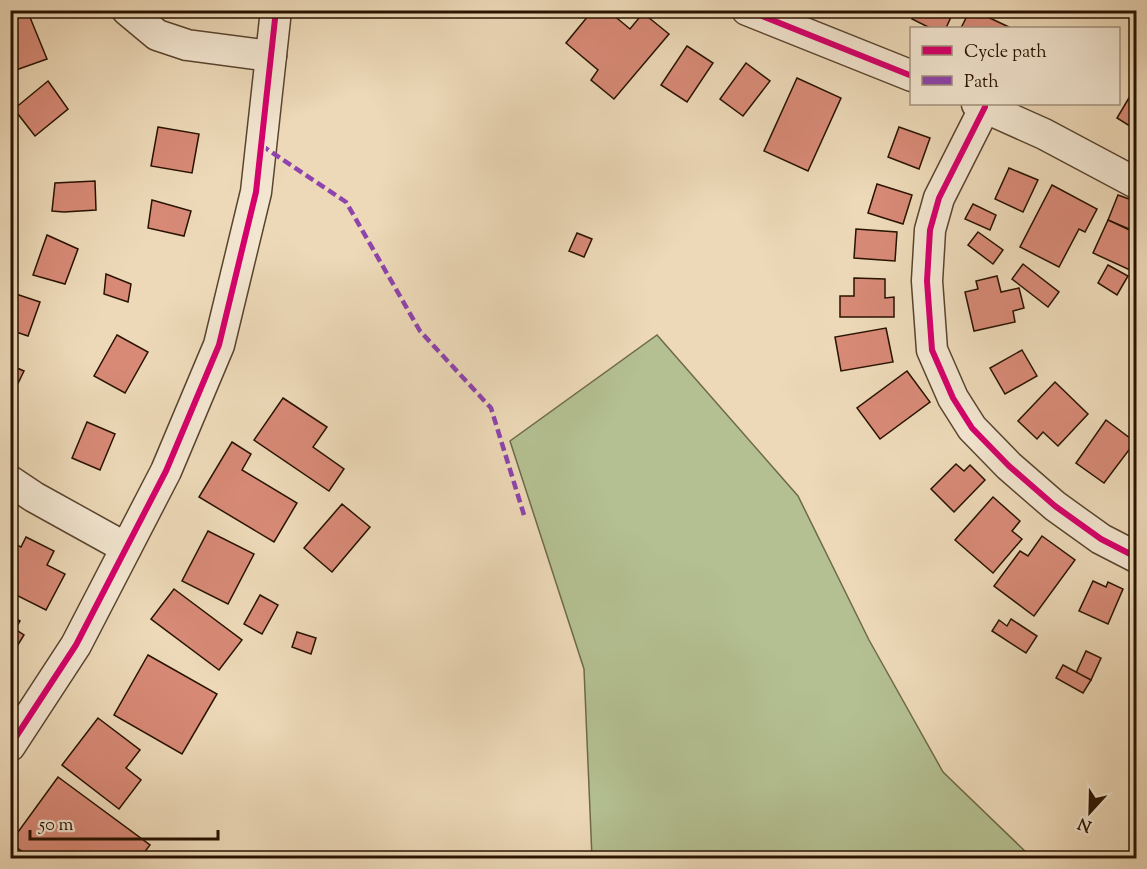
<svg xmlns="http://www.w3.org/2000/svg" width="1147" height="869" font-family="'Sorts Mill Goudy',serif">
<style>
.green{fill:#b4c092;stroke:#6e6a49;stroke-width:1.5}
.building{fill:#d88a77;stroke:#281300;stroke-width:1.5}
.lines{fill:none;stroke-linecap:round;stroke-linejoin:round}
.minor-casing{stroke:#59442e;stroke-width:33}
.minor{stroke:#f3e6d1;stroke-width:30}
.quiet{stroke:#8e44ad;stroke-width:4.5;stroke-dasharray:9 4.5;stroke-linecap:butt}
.cycleway-casing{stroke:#f3e6d1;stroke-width:10}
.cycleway{stroke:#d6006c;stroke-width:6}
</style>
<rect width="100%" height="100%" fill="#edd9b8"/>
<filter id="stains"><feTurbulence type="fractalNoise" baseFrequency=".00333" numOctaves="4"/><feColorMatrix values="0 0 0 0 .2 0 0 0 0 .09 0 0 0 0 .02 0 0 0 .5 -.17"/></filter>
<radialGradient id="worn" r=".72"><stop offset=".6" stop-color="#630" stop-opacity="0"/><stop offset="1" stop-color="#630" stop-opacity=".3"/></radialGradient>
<!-- green -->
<path class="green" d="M657,335L798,496L869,640L943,772L1028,854L1071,858H592L584,669L510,441Z"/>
<!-- building -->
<g class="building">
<path d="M17,10H27L47,59L16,70L10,48V14Z"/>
<path d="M593,10H615L612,14L630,29L643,13L669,34L614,99L591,80L598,70L566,43Z"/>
<path d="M917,10H938L951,17L946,28H930L912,19Z"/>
<path d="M970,10H973L1011,28H961Z"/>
<path d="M687,46L713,63L687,102L661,85Z"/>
<path d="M746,63L770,81L743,116L720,99Z"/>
<path d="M797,78L841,98L808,171L764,151Z"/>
<path d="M48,81L68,109L35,136L14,109Z"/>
<path d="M1136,86V130L1117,118Z"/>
<path d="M158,127L199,134L192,173L151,166Z"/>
<path d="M899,127L930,138L919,169L888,157Z"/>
<path d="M1009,168L1038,180L1023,212L995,199Z"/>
<path d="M95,181L96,210L64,212L52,211L55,183Z"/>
<path d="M877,184L912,195L903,224L868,213Z"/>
<path d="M1052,185L1097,209L1085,232L1079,229L1059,267L1020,247Z"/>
<path d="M1132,192L1136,194V232L1108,220L1118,195L1129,199Z"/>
<path d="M152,200L191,211L184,236L148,228Z"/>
<path d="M973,204L996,215L990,230L965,219Z"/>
<path d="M1108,220L1136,233V255L1130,270L1093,253Z"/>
<path d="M856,229L897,232L895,261L854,258Z"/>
<path d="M978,232L1003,250L993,264L968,245Z"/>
<path d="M577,233L592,239L584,257L569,251Z"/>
<path d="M47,235L78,249L65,284L33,275Z"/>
<path d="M1023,264L1059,292L1048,307L1012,279Z"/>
<path d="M1108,265L1128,276L1117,295L1098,283Z"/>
<path d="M106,274L131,284L128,302L104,294Z"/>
<path d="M997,276L1001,292L1019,288L1024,308L1013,311L1015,322L974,331L965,292L978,289L976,281Z"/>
<path d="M854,278L885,279V298L894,297V317H840V296H854Z"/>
<path d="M10,292L40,302L28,336L10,330Z"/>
<path d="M886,328L893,362L841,371L835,337Z"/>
<path d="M117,335L148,352L125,393L94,376Z"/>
<path d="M1022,350L1037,376L1005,394L990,368Z"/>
<path d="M10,365L24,371L10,400Z"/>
<path d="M907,371L930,402L880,439L857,408Z"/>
<path d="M1055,382L1088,414L1058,446L1043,432L1037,439L1018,421Z"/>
<path d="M283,398L327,427L313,447L344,469L329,491L254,440Z"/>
<path d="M1106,420L1135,442L1104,483L1076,463Z"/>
<path d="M87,422L115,434L100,470L72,458Z"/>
<path d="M232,442L251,454L242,470L297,503L274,542L199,497Z"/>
<path d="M956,464L964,471L970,465L985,480L954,512L931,489Z"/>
<path d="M993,497L1020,521L1012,531L1022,539L993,573L955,540Z"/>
<path d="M342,504L370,527L332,572L304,548Z"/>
<path d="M208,531L254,554L228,604L182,581Z"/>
<path d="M1042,536L1075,560L1034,616L994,586L1020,551L1028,556Z"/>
<path d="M26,537L54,551L47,565L65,574L46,610L10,592L13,585L10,583V542L21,547Z"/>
<path d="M1093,581L1106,587L1108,582L1123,589L1108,624L1079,611Z"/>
<path d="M174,589L242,640L219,670L151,619Z"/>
<path d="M260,595L278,605L262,634L244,624Z"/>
<path d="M1136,599V619L1130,617Z"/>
<path d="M10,615L20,621L15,629L24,635L11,656Z"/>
<path d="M1011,619L1037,636L1026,653L992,631L999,620L1007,626Z"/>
<path d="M297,632L316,638L311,654L292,647Z"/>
<path d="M1086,651L1101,658L1091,680L1076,673Z"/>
<path d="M148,655L217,694L182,754L114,715Z"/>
<path d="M1063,665L1091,680L1083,693L1056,678Z"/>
<path d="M98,718L140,750L126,768L141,780L119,809L62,765Z"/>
<path d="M58,777L150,845L140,858H32L10,843Z"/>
</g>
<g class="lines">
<!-- minor casing -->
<g class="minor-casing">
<g id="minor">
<path d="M127,10L157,35L187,45L271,56"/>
<path d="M747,10L912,76"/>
<path d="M977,104L1044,134L1136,183"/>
<path d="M985,107L939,198L930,230L927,281L932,350L953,398L972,428L1009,466L1055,506L1101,539L1136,557"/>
<path d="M10,481L34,497L126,548"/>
<path d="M10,746L76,645L166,471L219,345L256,192L276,10"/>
</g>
</g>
<!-- minor -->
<use href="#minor" class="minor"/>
<!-- quiet -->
<path class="quiet" d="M261,145L346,202L420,331L491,408L524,515"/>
<!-- cycleway casing -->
<g class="cycleway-casing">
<g id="cycleway">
<path d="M747,10L912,76"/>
<path d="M985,107L939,198L930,230L927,281L932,350L953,398L972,428L1009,466L1055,506L1101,539L1136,557"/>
<path d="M10,746L76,645L166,471L219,345L256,192L276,10"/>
</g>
</g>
<!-- cycleway -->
<use href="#cycleway" class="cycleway"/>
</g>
<!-- margin -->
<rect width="1147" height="869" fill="none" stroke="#edd9b8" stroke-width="36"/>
<rect x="12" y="12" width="1123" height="845" fill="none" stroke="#281300" stroke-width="3"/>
<rect x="18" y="18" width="1111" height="833" fill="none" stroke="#281300" stroke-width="1.5"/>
<!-- legend -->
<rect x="910" y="27" width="210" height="78" fill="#f3e6d1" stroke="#a2927d" stroke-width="1.5"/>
<rect x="922" y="46" width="30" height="9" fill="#d6006c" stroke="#a2927d" stroke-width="1.5"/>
<text x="964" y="57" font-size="18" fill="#281300">Cycle path</text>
<rect x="922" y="76" width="30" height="9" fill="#8e44ad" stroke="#a2927d" stroke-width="1.5"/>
<text x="964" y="87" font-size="18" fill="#281300">Path</text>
<!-- north arrow -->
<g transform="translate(1090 812) rotate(202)" stroke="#f3e6d1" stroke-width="4.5" paint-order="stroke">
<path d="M0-4.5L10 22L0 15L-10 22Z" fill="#281300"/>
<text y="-9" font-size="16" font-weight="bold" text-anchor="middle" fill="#281300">N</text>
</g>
<!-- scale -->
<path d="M30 830v9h188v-9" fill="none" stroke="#281300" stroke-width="3"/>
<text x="39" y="830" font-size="18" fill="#281300" stroke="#f3e6d1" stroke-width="4.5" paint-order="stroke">50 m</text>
<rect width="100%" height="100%" filter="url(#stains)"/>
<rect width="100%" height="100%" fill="url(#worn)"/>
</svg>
